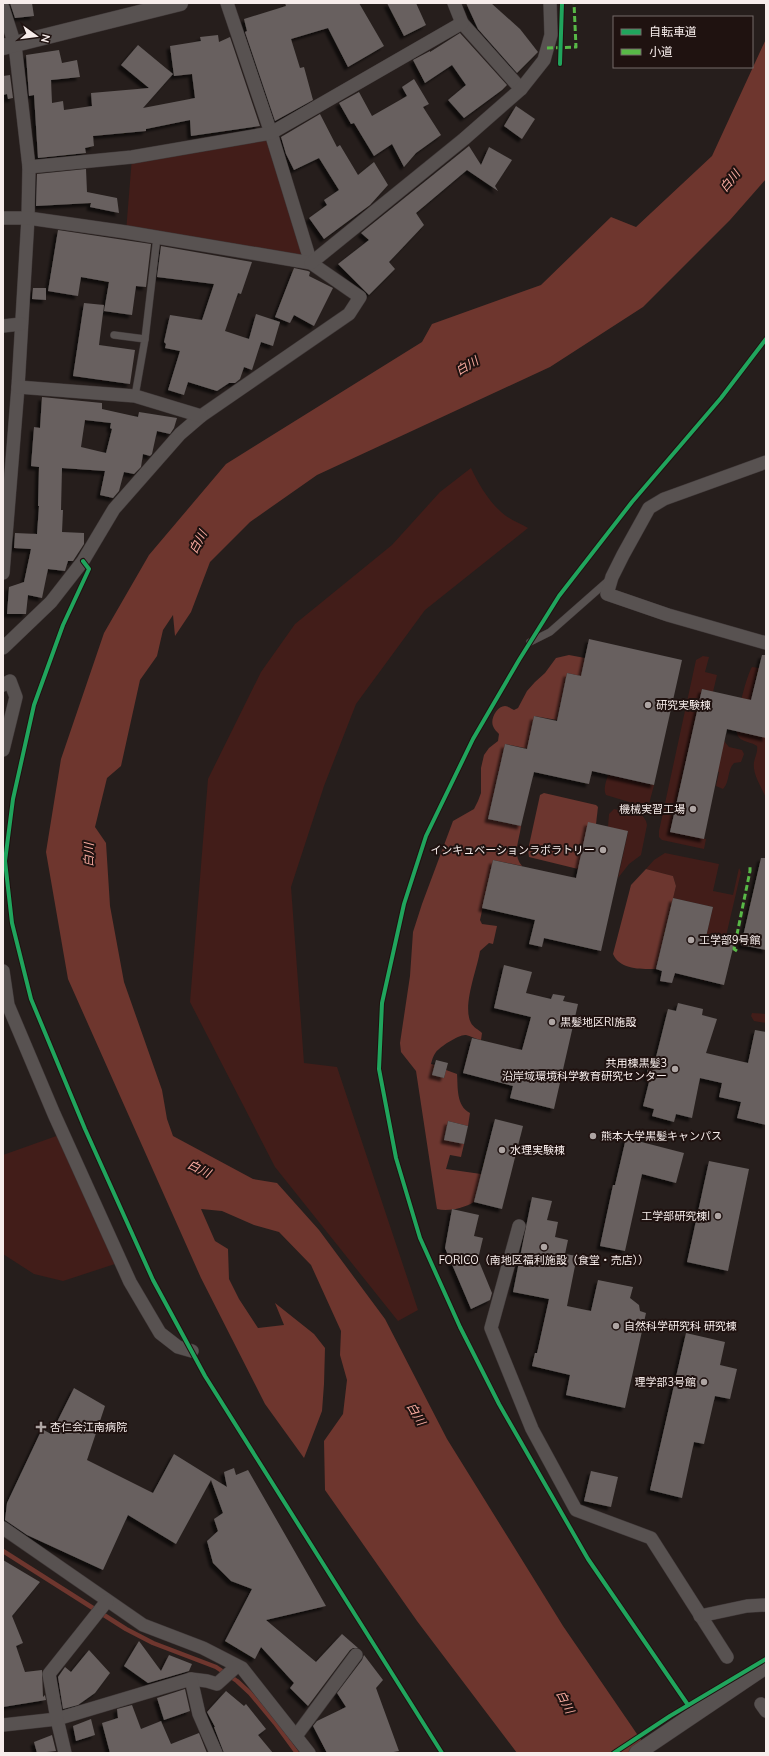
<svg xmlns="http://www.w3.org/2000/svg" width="769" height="1756" font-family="'Nunito Sans','Noto Sans JP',sans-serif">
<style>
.green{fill:#421d19}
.forest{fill:#6c362f}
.water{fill:#6e362e}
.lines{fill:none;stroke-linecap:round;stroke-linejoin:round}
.stream{stroke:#6e362e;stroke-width:4.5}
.building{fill:#67605f;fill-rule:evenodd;filter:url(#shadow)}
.service-casing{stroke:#403939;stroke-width:8}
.minor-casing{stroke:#403939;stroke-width:14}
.tertiary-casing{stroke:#403939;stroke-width:17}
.service{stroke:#585251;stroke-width:7}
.minor{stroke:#585251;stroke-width:13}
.tertiary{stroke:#585251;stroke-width:16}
.quiet{stroke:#58b947;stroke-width:3;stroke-dasharray:6 3;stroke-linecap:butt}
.cycleway-casing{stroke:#1f1210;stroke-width:6}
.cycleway{stroke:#20a55d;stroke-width:4}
.poi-dot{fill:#aea5a3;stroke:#1f1210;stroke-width:1.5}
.labels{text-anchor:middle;stroke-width:4;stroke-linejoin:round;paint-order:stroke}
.poi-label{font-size:11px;fill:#f7edeb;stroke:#1f1210;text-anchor:start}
.water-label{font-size:12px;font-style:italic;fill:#faaca1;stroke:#1f1210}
</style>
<defs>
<filter id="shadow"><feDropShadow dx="-3.5" dy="3.5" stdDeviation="1" flood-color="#0009"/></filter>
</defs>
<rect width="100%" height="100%" fill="#261e1c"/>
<!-- green -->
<g class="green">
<path d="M271,133L311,263L126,232L132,157Z"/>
<path d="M471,468C479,485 490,504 506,516C513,521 521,524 528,528L425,610L356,704L324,786L291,887L304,1063L337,1067L418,1310L398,1321L275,1167L190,1002L208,779L261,672L295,624L392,545L440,492Z"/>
<path d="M703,656L709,657L705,672L717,675L713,692L702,689L687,757L724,741L729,747L742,750L744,754L741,762L734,763C727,770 730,782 723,789L716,786L719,772L685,765L670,831L706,839L704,849L662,840L659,837V831L696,660Z"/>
<path d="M752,667L766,669V676L757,674L750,704L766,738V798C762,788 752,774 754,762C755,756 758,752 757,746C752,742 741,742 738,736C733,728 746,676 752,667Z"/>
<path d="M608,775L654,785L649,804L639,805L606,795C603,789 606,782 608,775Z"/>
<path d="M614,809L642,815L646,821L647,825L641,855L629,864L618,878L628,832L608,827L609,814Z"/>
<path d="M665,853L719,864L713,891L733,895L739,868L741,872L726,936L733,938L734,944L706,937L713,907L673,898L676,886L673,876L646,869L654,860Z"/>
<path d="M752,1013L766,1014V1023L754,1021L751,1016Z"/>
<path d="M62,1134L118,1263L63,1281L34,1274L3,1254V1155Z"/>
</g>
<!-- forest -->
<g class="forest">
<path d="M569,655L585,658L581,676L567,673L557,720L534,716L531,730L545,733L539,751L505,744L488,819L521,826C519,842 512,854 522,866L493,860L480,920L482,924L497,926L493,944L489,943L480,951C477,970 462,1006 471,1023C473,1027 479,1030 482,1033L481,1040C476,1039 470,1036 466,1035C459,1034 440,1047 436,1052C433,1056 432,1060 431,1064L435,1065L432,1075L444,1078L446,1070L457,1074C458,1087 456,1106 470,1113L468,1126L448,1121L444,1139L464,1144L461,1157L450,1155L446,1169L481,1174L474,1202C464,1208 448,1212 437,1209L436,1203L416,1071L401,1052L400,1043L410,976L413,932L422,904L453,821L474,809L478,801L481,793V768L484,755L489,748L498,741L499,734C497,732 494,729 493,726C490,719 497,706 505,706C508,706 511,709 514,710L518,708L527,691L535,682L545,673L556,658Z"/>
<path d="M544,793L596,805L598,807L596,824L578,869L529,857L528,850L540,795Z"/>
<path d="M646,869L673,876L676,886L656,969C641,969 620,970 613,954L631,885Z"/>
</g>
<!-- water -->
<path class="water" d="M766,39V179L730,220L643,307L550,367L317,475L250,522L210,562L191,612L175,636L173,615L163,630L157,656L140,680L121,766L107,778L95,827L106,843L110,906L124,982L162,1090L167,1119L173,1136L253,1179L277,1183L319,1230L385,1319L447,1439L563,1626L650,1753H517L417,1621L325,1490L324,1441L343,1414L347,1380L340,1355L341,1331L311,1265L279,1232L254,1225L222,1211L201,1209L215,1241L228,1249L229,1279L239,1299L258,1328L284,1325L275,1303L314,1334L325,1348L324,1384L322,1411L304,1458L265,1404L201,1278L68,979L46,852L61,759L104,633L149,555L226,464L422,342L432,324L541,285L611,217L636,227L712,156Z"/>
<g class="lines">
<!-- stream -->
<path class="stream" d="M3,1551L126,1629L153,1643L216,1667L237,1681L250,1693L275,1723L297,1753"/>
</g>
<!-- building -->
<g class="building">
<path d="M10,3H32L34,16L15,18Z"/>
<path d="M285,3H359L384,46L348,67L328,28L291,39L300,68L304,67L313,100L275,121L245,32L247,31L244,19L286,6Z"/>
<path d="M387,3H416L426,25L404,36Z"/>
<path d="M466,3H491L520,29L538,52L517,73L478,29Z"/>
<path d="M460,33L507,85L502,90L464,118L448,100L466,85L452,65L425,83L413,60L430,51V52Z"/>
<path d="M218,35L219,42L230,37L260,126L191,136L190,120L146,129V131L93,136L94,146L85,148L86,153L38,158L34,95L29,96L26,55L59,50L62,63L77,60L80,77L51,80L52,103L63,101L64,110L92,106L91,93L149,88L121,65L138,45L173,74L143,108L195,98L192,74L174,76L170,46L201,41L200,37Z"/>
<path d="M10,75L13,98L8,99L7,94L3,95V76Z"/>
<path d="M414,79L429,104L423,107L441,135L416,153L404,167L392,144L374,156L354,123L351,124L339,103L359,92L372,116L407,96L402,87Z"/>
<path d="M516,106L535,119L522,139L504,126Z"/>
<path d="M320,114L337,147L340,145L358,175L374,162L388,185L370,205L324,239L309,218L327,205L324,200L339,190L319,158L294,170L286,154L281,137Z"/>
<path d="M469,146L481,165L489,147L512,160L495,186L498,191L467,170L416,213L424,225L389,262L395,269L369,295L338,264L369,240L361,233Z"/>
<path d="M86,169L87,192L117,198L119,213L90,207L91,203L36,206L37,174Z"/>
<path d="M58,230L151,244L146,287L136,286L132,315L104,311L109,282L81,277L78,296L48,291Z"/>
<path d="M161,246L252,262L241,294L238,293L225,331L249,339L256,314L280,322L273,346L261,342L252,370L244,367L240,379L235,383H229L217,391L188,382L184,395L168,390L180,351L165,348L166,344L164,342L170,315L202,320L214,284L157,277Z"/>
<path d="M294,268L308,271L310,272L309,276L333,288L314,326L294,315L290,323L275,317Z"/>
<path d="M33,288H46V300L32,299Z"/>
<path d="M84,303L104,305L99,345L135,350L130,384L73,376Z"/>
<path d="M42,397L102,403V409L138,417L139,412L177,418L174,428L170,434L157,431L152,454L150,456L143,454L141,467L134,474L124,472L119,491L113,498L100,495L105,471L62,468L61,510H63L62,532L84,533V544L73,561H68L65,571L48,569L42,598L28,595L26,614H7L9,587L24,582L31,549L14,548L15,533L37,534L39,506H38L39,467L31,466L34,427L40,428ZM85,420L111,423L110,428L112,429L106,453L81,447Z"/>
<path d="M589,639L682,660L654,785L592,771L589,784L534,772L521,826L488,819L505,744L527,749L534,716L557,721L567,673L581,676Z"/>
<path d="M762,655H766V738L727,729L704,839L670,832L702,689L751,700Z"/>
<path d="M588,822L628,831L601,951L544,938L542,947L529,944L535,920L482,908L493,860L576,878Z"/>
<path d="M761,858H766V950L741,945Z"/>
<path d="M673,898L713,907L706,937L734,944L724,985L675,973L672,983L660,981L662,971L656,969Z"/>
<path d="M504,965L532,972L526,993L551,999L553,994L565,996L563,1001L578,1004L554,1109L510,1098L513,1086L463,1073L472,1038L522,1050L531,1017L494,1008Z"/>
<path d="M678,1003L703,1009L702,1015L717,1019L706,1053L748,1063L755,1030L766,1032V1125L737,1118L741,1102L719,1097L722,1083L700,1078L692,1118L676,1114L674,1122L652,1116L654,1109L643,1106L650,1078L646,1077L650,1060L655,1061L668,1009L676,1011Z"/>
<path d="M436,1060L448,1063L444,1078L432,1075Z"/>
<path d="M495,1119L523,1126L502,1209L474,1202Z"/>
<path d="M448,1121L468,1126L464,1144L444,1140Z"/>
<path d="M626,1138L684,1153L676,1183L642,1174L625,1251L600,1246L613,1185H615Z"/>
<path d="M709,1161L749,1169L728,1271L687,1262Z"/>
<path d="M532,1197L552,1201L547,1220L558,1222L555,1237L568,1240L565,1254L577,1256L567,1306L591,1311L598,1280L633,1287L630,1298L639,1305L640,1311L646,1313L625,1408L566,1395L570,1375L532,1366L535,1353H537L549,1299L513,1292Z"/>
<path d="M452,1209L479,1215L474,1236L483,1238L478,1259L492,1293L490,1300L471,1309L445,1248Z"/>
<path d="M686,1333L725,1342L720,1365L737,1369L730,1399L715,1396L704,1444L694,1442L682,1498L650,1490Z"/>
<path d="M74,1388L105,1406L87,1460L153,1493L174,1454L227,1487L224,1472L234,1468L236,1475L248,1470L326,1606L266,1620L316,1662L342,1634L358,1648H353L350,1650L308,1706L290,1688L294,1683L261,1647L255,1659L225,1641L252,1589L231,1581L213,1563L207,1541L218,1531L214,1519L223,1513L211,1480L176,1544L128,1515L103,1570L27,1535L5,1520L7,1503L42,1429L51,1434Z"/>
<path d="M591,1471L618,1477L611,1507L584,1501Z"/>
<path d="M3,1560L40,1582L12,1616L23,1643L16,1646L25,1672L42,1670L43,1697L45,1695L46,1700L3,1707Z"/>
<path d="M139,1641L161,1671L169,1655L192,1664L189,1671L148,1683L124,1666Z"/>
<path d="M89,1650L110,1673L95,1693L78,1705L63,1709L58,1677L65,1667L71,1672Z"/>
<path d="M364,1655L383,1680L376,1688L399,1751L388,1753H327L313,1726L317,1721L346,1707L337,1693L362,1660Z"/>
<path d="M185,1689L190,1711L164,1720L157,1698Z"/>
<path d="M226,1691L244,1706L246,1704L266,1729L258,1735L273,1753H224L214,1727H215L207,1712Z"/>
<path d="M132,1705L141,1729L161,1721L171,1744L199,1733L207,1753H110L102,1723L118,1718L117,1709Z"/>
<path d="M91,1719L95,1735L76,1741L73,1726Z"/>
<path d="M52,1735L56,1751L37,1753L34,1742Z"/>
</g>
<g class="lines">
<!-- service casing -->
<g class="service-casing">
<g id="service">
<path d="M114,335L145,339L135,396"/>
<path d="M145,339L157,237"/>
<path d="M530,642L550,632L609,580"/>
</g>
</g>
<!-- minor casing -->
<g class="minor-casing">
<g id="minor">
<path d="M227,3L271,133L311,263"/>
<path d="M454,3L462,23L521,89"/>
<path d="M3,8L15,45L29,167L28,218L18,387L3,573"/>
<path d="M29,167L132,157L271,133L462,23"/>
<path d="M3,218H28L126,232L311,263L360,297L349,314L201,416L180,434L114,509L83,561L51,602L3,648"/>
<path d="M311,263L464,139L521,89L544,60L551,35L550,3"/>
<path d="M3,326L21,324"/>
<path d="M18,387L135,396L201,416"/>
<path d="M766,462L664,499L649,508L623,555L612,577L607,594L668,615L766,643"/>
<path d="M3,685L10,681L16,697L3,750"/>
<path d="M3,971L8,1005L54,1114L130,1282L160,1333L178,1347L192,1351"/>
<path d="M519,1226L491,1328L532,1429L576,1510L651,1538L727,1657"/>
<path d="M3,1528L143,1625L203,1648L242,1668L309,1753"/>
<path d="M700,1616L747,1606L766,1605"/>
<path d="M191,1679L207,1681L217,1684L237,1666"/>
<path d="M761,1704L766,1711"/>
<path d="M3,1725L57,1719L191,1679L199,1714L216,1753"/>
<path d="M296,1736L356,1655"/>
<path d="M65,1753L57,1719L49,1674L107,1601"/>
</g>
</g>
<!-- tertiary casing -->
<g class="tertiary-casing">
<g id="tertiary">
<path d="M3,47L180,3"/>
<path d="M637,1753L766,1666"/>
</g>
</g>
<!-- service -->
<use href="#service" class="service"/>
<!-- minor -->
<use href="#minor" class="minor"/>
<!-- tertiary -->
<use href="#tertiary" class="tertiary"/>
<!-- quiet -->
<g class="quiet">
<path d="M547,48L576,47L574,3"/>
<path d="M737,951L734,949L750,871V865"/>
</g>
<!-- cycleway casing -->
<g class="cycleway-casing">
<g id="cycleway">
<path d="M560,64L562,3"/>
<path d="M83,561L89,569L63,625L34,705L13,799L5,861L12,923L31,999L85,1129L153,1280L205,1376L442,1753"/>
<path d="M688,1705L588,1559L499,1404L460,1327L420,1238L396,1158L379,1069L382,1003L404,904L426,836L473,739L519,660L559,596L632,502L721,398L766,339"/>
<path d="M614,1753L670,1716L766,1659"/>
</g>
</g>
<!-- cycleway -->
<use href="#cycleway" class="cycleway"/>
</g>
<!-- markers -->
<g class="poi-dot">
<circle cx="648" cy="705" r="4"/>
<circle cx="693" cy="809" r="4"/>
<circle cx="603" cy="850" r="4"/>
<circle cx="691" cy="940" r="4"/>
<circle cx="552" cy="1022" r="4"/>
<circle cx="675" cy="1069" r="4"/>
<circle cx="593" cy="1136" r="4"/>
<circle cx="502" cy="1150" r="4"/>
<circle cx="718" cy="1216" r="4"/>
<circle cx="544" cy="1247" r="4"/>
<circle cx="616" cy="1326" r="4"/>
<circle cx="704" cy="1382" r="4"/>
<path d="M39 1421h4v4h4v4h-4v4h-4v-4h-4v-4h4z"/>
</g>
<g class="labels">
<!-- poi labels -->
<g class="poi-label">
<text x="656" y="709">研究実験棟</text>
<text x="685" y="813" text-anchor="end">機械実習工場</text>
<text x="595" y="854" text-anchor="end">インキュベーションラボラトリー</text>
<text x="699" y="944">工学部9号館</text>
<text x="560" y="1026">黒髪地区RI施設</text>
<text x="667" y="1067" text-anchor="end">共用棟黒髪3<tspan x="667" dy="13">沿岸域環境科学教育研究センター</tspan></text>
<text x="601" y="1140">熊本大学黒髪キャンパス</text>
<text x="510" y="1154">水理実験棟</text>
<text x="710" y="1220" text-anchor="end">工学部研究棟I</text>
<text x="544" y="1264" text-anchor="middle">FORICO（南地区福利施設（食堂・売店））</text>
<text x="624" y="1330">自然科学研究科 研究棟</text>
<text x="696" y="1386" text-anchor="end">理学部3号館</text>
<text x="50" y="1431">杏仁会江南病院</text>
</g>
<!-- water labels -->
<g class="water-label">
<text transform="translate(730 181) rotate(-51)" y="4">白川</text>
<text transform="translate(467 366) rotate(-31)" y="4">白川</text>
<text transform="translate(198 542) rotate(-62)" y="4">白川</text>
<text transform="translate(89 855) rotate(-89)" y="4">白川</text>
<text transform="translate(199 1169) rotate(26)" y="4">白川</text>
<text transform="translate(416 1414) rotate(59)" y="4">白川</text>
<text transform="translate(565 1702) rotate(63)" y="4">白川</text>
</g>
</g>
<!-- border -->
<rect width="769" height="1756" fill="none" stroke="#f7edeb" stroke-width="8"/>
<!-- legend -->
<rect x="613" y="16" width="140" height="52" fill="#1f1210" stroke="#756a68"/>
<rect x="621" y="29" width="20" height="6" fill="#20a55d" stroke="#756a68"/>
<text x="649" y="36" font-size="12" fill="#f7edeb">自転車道</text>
<rect x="621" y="49" width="20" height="6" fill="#58b947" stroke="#756a68"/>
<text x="649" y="56" font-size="12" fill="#f7edeb">小道</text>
<!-- north arrow -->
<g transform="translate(36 36) rotate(104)" stroke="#1f1210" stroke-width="3" paint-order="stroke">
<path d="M0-3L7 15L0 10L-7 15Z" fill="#f7edeb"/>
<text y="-6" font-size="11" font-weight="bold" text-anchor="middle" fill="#f7edeb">N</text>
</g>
</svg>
